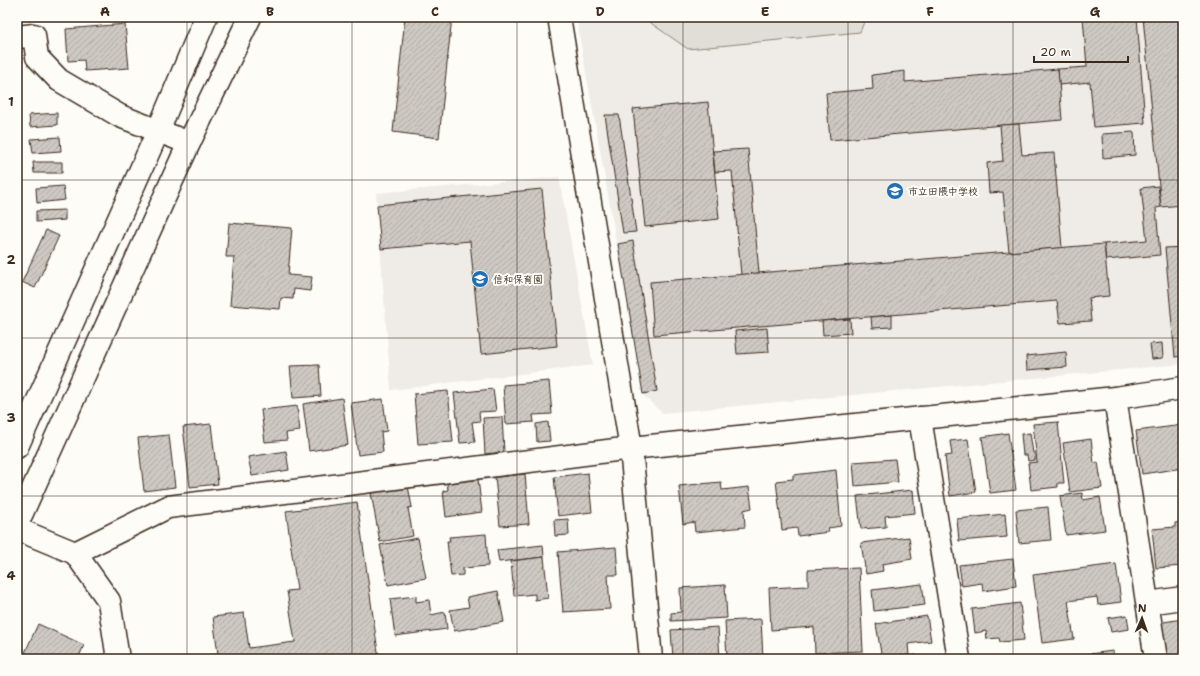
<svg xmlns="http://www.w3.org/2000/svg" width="1200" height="676" font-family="'Shantell Sans','Klee One',sans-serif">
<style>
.built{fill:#efece7}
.green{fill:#e1ded7;stroke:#8e847a}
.building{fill:url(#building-hatch);stroke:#3b2a1e}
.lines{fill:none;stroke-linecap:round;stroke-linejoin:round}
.minor-casing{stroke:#3b2a1e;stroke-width:25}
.tertiary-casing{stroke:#3b2a1e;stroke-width:25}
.minor{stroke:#fdfcf7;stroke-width:22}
.tertiary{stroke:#fdfcf7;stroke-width:22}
.grid{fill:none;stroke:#3b2a1e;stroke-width:1;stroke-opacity:0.55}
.labels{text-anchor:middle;stroke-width:4;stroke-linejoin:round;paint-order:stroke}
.poi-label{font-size:10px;font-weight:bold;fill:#3b2a1e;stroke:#fdfcf7;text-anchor:start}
.neatline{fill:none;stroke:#3b2a1e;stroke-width:1.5}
.grid-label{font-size:13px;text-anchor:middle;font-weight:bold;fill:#3b2a1e}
</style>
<defs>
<pattern id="building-hatch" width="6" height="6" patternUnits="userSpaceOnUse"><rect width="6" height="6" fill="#cdc8c2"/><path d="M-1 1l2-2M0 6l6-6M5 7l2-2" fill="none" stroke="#b1aca6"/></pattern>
</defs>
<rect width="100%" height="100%" fill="#fdfcf7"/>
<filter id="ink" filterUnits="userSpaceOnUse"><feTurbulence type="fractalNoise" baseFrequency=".025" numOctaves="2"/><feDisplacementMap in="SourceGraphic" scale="8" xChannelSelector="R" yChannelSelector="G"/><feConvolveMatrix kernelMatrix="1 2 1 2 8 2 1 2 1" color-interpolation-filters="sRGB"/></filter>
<g filter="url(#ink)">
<!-- built -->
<g class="built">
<path d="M576,17H1183V364L662,413L644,396Z"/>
<path d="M559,177L593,365L391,390L376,193Z"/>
</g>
<!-- green -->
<path class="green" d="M642,17H866L860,32L688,49Z"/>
<!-- building -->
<g class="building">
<path d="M405,17H452L439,138L393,132Z"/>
<path d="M1083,17H1137L1145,123L1094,127L1090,82L1059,85L1058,69L1087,67Z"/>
<path d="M1143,17H1183V205L1161,207Z"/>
<path d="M125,24L129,68L85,71L84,60L68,61L66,29Z"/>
<path d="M1058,69L1062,120L830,140L826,93L873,89L872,75L905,71V82Z"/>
<path d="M708,102L719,219L645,227L633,109Z"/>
<path d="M57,113V125L30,127L29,115Z"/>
<path d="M605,115H619L636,232L623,233Z"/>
<path d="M1019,124L1022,155L1054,153L1062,248L1009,252L1003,192L989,193L987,163L1003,161L1000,125Z"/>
<path d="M1134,132L1135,155L1103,158L1102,134Z"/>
<path d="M60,137L61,151L33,153L31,139Z"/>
<path d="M748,149L759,273L741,275L732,171L715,172L713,151Z"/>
<path d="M33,162H62V173H34Z"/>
<path d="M63,186L65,200L37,203L36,188Z"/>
<path d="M1158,186L1161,207L1156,208L1160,255L1106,260L1104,244L1147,240L1141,188Z"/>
<path d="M542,189L557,346L481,354L470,241L381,249L377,205Z"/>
<path d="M65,210V220L36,222V211Z"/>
<path d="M229,223L292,228L288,275L312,277L310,291L294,289L293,299L281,298L280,309L230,305L234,257H226Z"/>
<path d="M46,230L59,236L35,288L22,282Z"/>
<path d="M633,241L657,391L643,394L618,244Z"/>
<path d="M1104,244L1109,296L1089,298L1091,321L1060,323L1057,301L654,335L650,282Z"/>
<path d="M1183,247V263H1181L1183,288V356L1175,357L1165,248Z"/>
<path d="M892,315V327L872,328L871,317Z"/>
<path d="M850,319L851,333L823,335L822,321Z"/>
<path d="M767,328L769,352L737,354L735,331Z"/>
<path d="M1162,343L1163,358L1152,359L1150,344Z"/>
<path d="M1066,352L1067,367L1027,370L1026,356Z"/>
<path d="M319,365L321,396L293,398L290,366Z"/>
<path d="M549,381L552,414L533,415L534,422L506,424L503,385Z"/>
<path d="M493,389L496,411L479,412L480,421L472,422L475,442L460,443L454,393Z"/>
<path d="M448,391L453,442L418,444L414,394Z"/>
<path d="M342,398L348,445L309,451L303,404Z"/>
<path d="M383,399L387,431L381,432L383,452L358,455L351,403Z"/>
<path d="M297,406L300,431L286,433L287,440L265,442L261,410Z"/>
<path d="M502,417L504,452L485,454L483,418Z"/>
<path d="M548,422L550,441L537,442L536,424Z"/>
<path d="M1058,422L1064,483H1058V487L1031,490L1028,463L1037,462L1033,424Z"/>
<path d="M211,424L218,484L190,487L183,427Z"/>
<path d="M1183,425V468L1142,474L1136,431Z"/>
<path d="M1008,433L1016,490L990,493L982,437Z"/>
<path d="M1030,433L1033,453H1035V460L1028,461L1027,455H1023L1021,434Z"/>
<path d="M169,435L175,487L144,491L138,438Z"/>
<path d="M968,439L976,492L950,496L945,456L952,455L950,441Z"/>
<path d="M1091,439L1094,463L1098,462L1102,488L1070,492L1063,443Z"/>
<path d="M286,451L289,470L252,476L248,457Z"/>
<path d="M895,459L898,482L855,486L853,462Z"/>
<path d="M836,470L841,526L828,528L829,532L798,536L797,528L782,530L776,481L793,479V475Z"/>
<path d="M588,473L592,512L558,516L554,477Z"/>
<path d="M525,474L529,524L500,526L495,477Z"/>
<path d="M478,479L482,512L446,517L443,491L448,490L447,483Z"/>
<path d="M721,482L722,490L749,487L752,508L744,510L745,527L695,532L694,522L683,524L679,486Z"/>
<path d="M408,486L412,507L408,508L413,536L380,542L371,493Z"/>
<path d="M913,490L915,513L885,516L886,527L861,529L857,496Z"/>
<path d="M1082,493L1083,500L1100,497L1105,530L1066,535L1060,496Z"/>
<path d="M357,502L379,659H179L218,654L213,617L244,613L249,648L295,642L287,591L297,590L286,511Z"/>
<path d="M1048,507L1051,540L1019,543L1016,510Z"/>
<path d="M1005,514L1007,537L959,541L957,519Z"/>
<path d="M568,519L569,535L555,536L554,520Z"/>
<path d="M1183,522V566L1156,568L1152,529L1175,527V523Z"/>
<path d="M486,534L488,566L463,568V575L451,576L447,541H450L449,537Z"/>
<path d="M909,537L912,559L882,564L883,571L866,574L861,543Z"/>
<path d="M418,538L426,578L388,585L380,545Z"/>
<path d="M543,545L544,557L499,562L497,550Z"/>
<path d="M616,547L618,575H608L610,609L563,612L558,552Z"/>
<path d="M544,557L548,598L535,600V594L514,596L511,561Z"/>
<path d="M1013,559L1016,586L983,591L982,583L962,586L959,565Z"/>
<path d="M1116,564L1121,602L1098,605L1097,597L1068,601L1074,639L1042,643L1033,575Z"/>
<path d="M859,568L863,651L815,653L814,627L771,630L769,588L808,586V570Z"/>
<path d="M922,584L925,605L874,611L872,590Z"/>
<path d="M725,585L727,618L671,621V613L681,612L680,588Z"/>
<path d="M498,591L504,622L454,631L450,610L469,607L467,597Z"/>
<path d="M416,596V602L429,600L431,615L445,612L447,629L395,636L390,599Z"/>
<path d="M1020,603L1024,640L1000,642L999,638L987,639L986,631L975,633L972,609Z"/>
<path d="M1127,615L1129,629L1111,632L1108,618Z"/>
<path d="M927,616L931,641L908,644L909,655L882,659L876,624Z"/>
<path d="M761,619L763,659H727L725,621Z"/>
<path d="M1183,619V659H1163L1157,623Z"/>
<path d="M38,624L84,645L78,659H22Z"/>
<path d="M718,627L720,659H673L671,630Z"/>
<path d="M1113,651L1114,659H1049Z"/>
<path d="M916,655L917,659H898V658Z"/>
</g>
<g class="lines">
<!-- minor casing -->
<g class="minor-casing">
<g id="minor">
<path d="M559,17L631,448L651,659"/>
<path d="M17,37L34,35L37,57L59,80L120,116L189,143"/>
<path d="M1115,398L1156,659"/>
<path d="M920,418L959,659"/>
<path d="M17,529L75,553L109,601L118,659"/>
<path d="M75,553L168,507L631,448L1115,398L1183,388"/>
<path d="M1148,603L1183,598"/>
</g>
</g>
<!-- tertiary casing -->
<g class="tertiary-casing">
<g id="tertiary">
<path d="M17,447L158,131L206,17"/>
<path d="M17,524L189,143L250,17"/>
</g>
</g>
<!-- minor -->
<use href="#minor" class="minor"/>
<!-- tertiary -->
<use href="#tertiary" class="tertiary"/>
</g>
</g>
<!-- grid -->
<path class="grid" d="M187,17V659M352,17V659M517,17V659M683,17V659M848,17V659M1013,17V659M17,180H1183M17,338H1183M17,496H1183"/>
<!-- icons -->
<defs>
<g id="school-disc" transform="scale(0.9)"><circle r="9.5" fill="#1f6fb2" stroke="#fdfcf7"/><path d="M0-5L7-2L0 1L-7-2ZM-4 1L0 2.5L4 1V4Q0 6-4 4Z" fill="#fff"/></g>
</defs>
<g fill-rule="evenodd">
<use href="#school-disc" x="895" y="191"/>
<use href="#school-disc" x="480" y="279"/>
</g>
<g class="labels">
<!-- poi labels -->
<g class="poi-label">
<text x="908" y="195">市立田隈中学校</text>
<text x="493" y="283">信和保育園</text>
</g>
</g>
<!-- margin -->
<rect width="1200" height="676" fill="none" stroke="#fdfcf7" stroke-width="44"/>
<!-- north arrow -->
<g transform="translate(1142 618) rotate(2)" stroke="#fdfcf7" stroke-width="3" paint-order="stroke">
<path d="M0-3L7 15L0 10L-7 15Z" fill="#3b2a1e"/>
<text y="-6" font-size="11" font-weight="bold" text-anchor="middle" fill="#3b2a1e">N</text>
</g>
<!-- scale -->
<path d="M1034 56v6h94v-6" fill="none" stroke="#3b2a1e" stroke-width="2"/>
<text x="1040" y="56" font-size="12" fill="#3b2a1e" stroke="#fdfcf7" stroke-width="3" paint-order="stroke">20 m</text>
<rect x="22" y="22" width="1156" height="632" class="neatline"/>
<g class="grid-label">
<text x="105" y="16">A</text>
<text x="270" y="16">B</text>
<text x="435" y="16">C</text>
<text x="600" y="16">D</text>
<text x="765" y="16">E</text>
<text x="930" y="16">F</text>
<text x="1095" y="16">G</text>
<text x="11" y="106">1</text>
<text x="11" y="264">2</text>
<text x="11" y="422">3</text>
<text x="11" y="580">4</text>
</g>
</svg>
